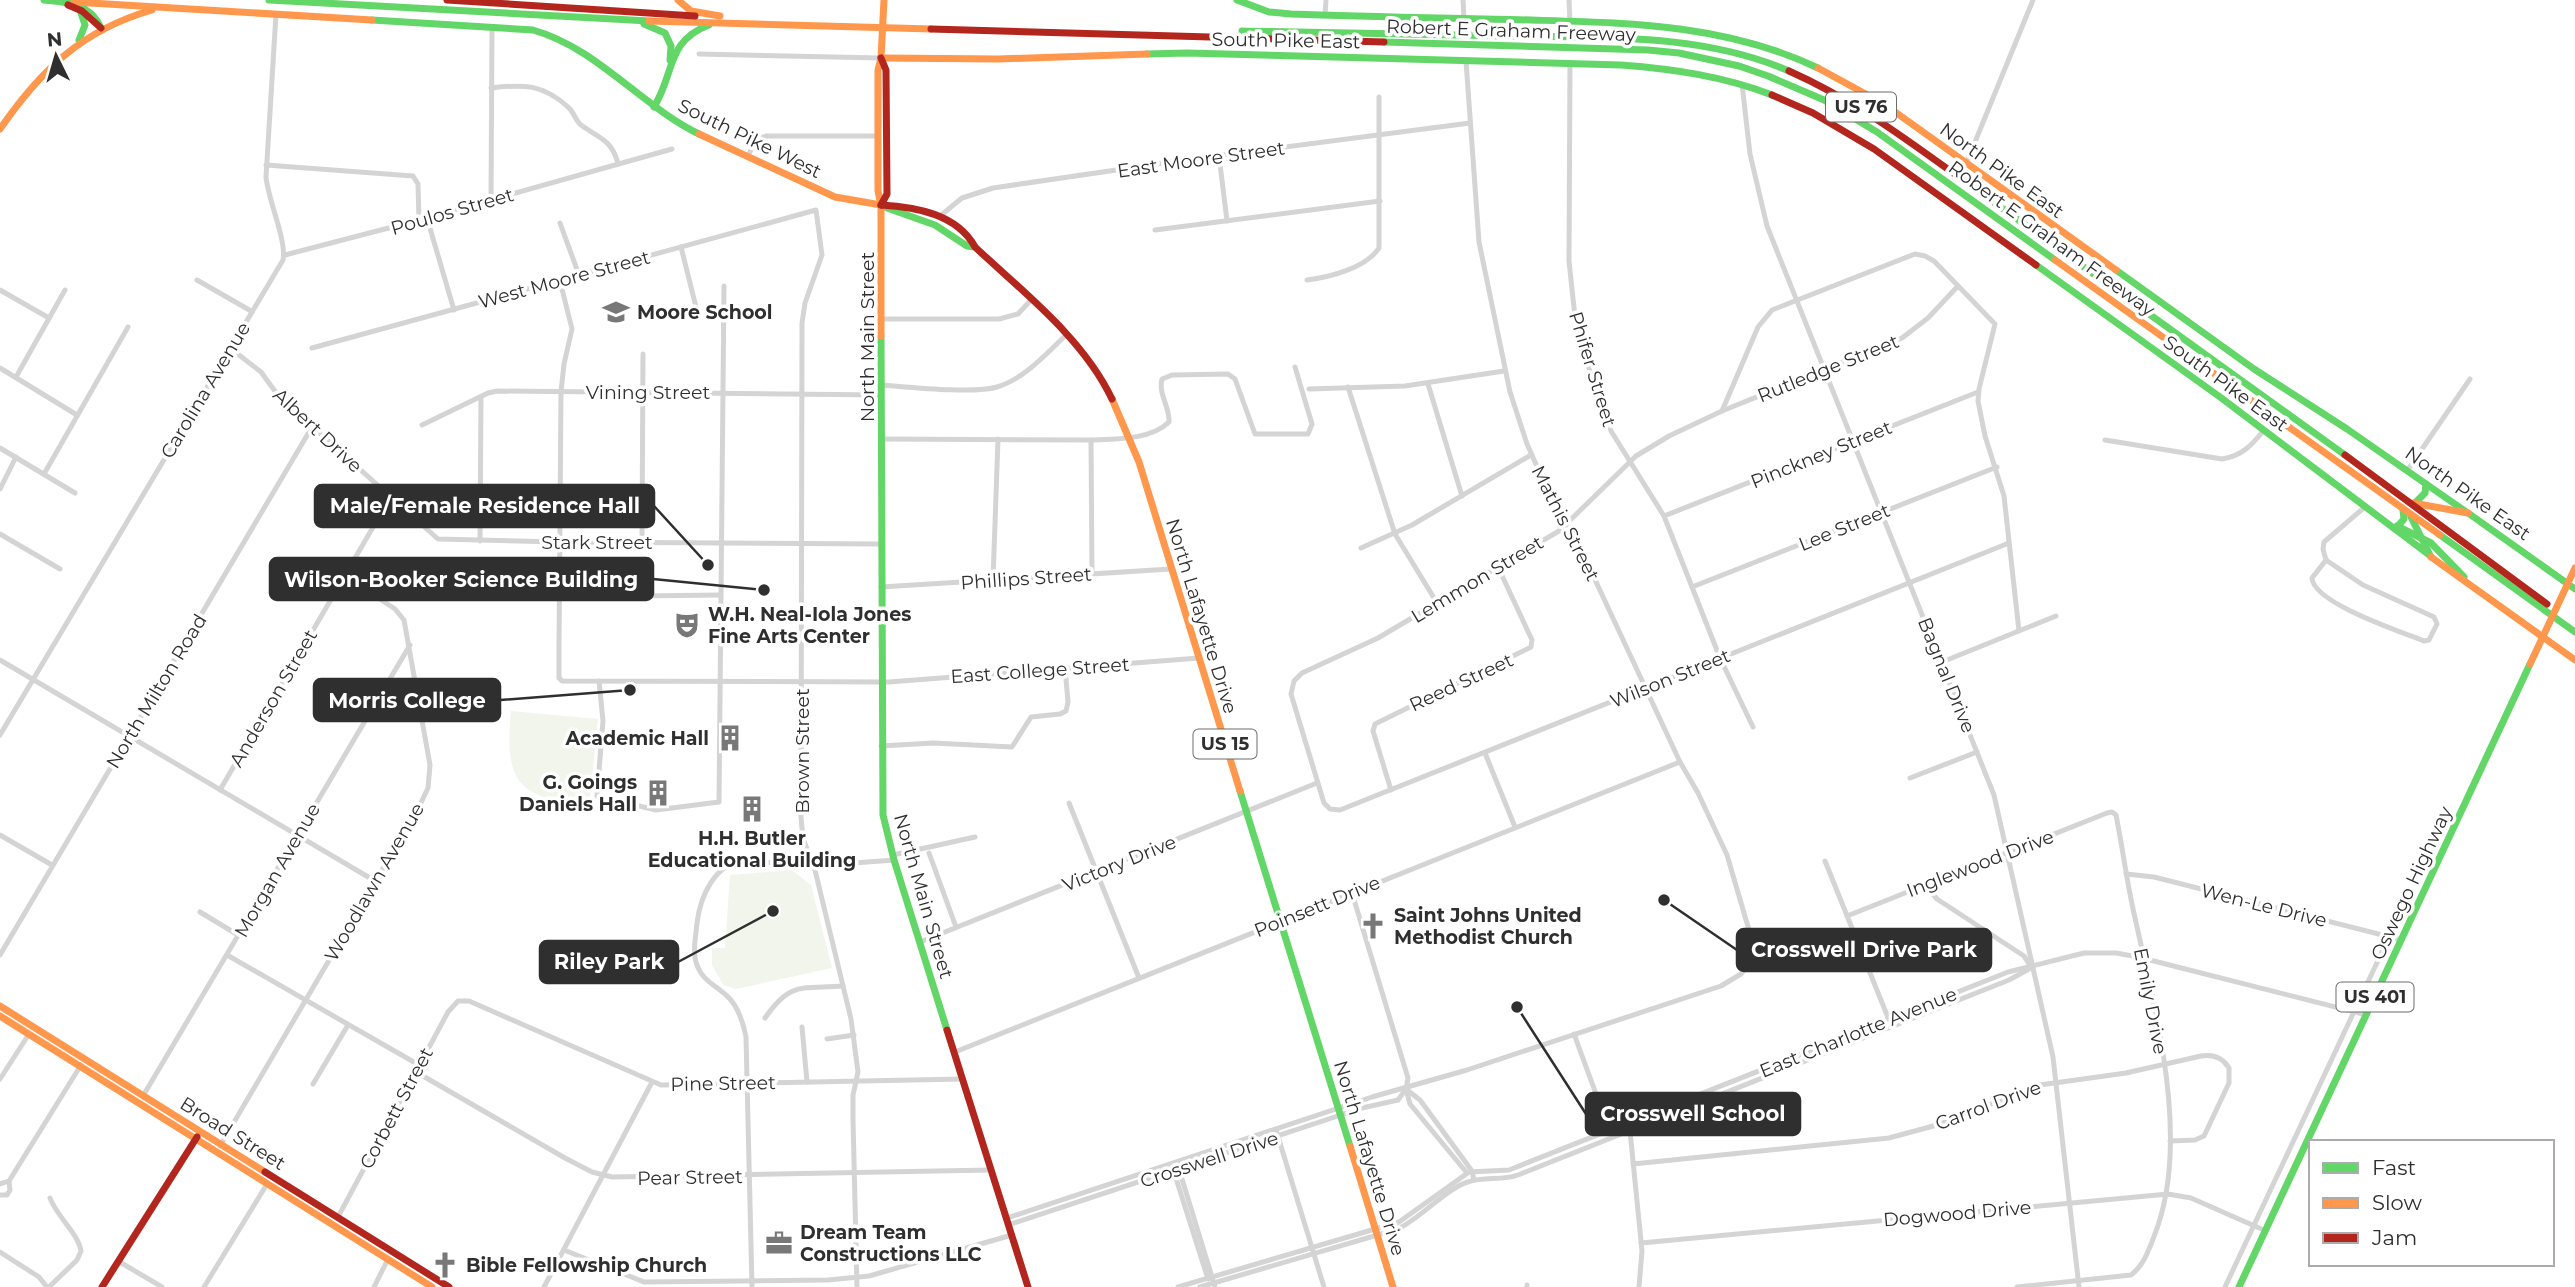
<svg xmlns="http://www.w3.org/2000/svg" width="2575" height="1287" font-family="Montserrat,sans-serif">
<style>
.pitch{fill:#f1f5eb}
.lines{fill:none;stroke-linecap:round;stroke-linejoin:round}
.street{stroke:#d4d4d4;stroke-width:5}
.fast{stroke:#63d668;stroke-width:7}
.slow{stroke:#ff974d;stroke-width:7}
.jam{stroke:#b3261e;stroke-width:7}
.labels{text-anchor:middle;stroke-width:7;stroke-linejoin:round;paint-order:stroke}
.shield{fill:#fff;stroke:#6d6d6d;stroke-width:2}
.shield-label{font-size:18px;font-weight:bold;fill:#2f2f2f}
.street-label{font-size:19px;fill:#2f2f2f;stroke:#fff}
.poi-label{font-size:19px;font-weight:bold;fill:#2f2f2f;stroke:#fff;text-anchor:start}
.leader{fill:none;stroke:#2f2f2f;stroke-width:2.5}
.callout-dot{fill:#2f2f2f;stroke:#fff;stroke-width:2.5}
.callout{fill:#2f2f2f;stroke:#2f2f2f;stroke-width:2.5}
.callout-label{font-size:21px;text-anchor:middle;font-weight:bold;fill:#fff}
</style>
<rect width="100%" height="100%" fill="#fff"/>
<!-- pitch -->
<g class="pitch">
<path d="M511,711L598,719L589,806C518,798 504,783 511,711Z"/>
<path d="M792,870L811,885L832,968L736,989L723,985L712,965V948H725L730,875Z"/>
</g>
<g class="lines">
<!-- street -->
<g class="street">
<path d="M1463,0L1464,19"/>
<path d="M1569,0L1570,22"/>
<path d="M1325,15L1326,0"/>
<path d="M699,54L881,58"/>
<path d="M1570,63L1569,261L1574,308L1584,354L1611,431L1664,516L1720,658L1753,727"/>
<path d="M1742,84L1750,154L1767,226L1994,795L2053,1057L2079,1287"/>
<path d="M491,88C523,84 543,84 568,107C574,112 575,120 581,125C600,139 611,139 618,163"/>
<path d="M748,156L756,140L766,136H878"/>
<path d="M1219,156L1227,221"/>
<path d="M1966,164L2033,0"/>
<path d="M266,165L413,176L418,184L419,220"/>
<path d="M491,200L492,29"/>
<path d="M940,216L962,198L993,188L1192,159L1470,123"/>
<path d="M427,218L454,310"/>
<path d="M560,223L579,275"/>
<path d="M1155,230L1380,201"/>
<path d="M681,247L697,311"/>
<path d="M285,255L427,218L672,149"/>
<path d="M197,280L251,311"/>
<path d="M1307,280C1330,277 1366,268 1379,248V97"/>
<path d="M560,281L572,329L564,364L561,392L559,646V678L562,681L889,682L1199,658"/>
<path d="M0,290L49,318"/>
<path d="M883,319H999L1018,314L1030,301"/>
<path d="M230,348L261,372L280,398L438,539L560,542L882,544"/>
<path d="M312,348L816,210L822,255L805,303L802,323L801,817L803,839L814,866L851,1019L858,1072L853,1095V1119L857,1287"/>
<path d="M0,368L77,415"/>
<path d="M16,377L65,290"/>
<path d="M1428,384L1462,496"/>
<path d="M882,385C909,387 974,394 997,387C1024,379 1046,354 1066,335"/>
<path d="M1348,387L1395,534L1437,603"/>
<path d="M1309,389L1405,386L1504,371"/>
<path d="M1722,411L1902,338L1928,318L1958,286"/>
<path d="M422,425L488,393L497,391L882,395"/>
<path d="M882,439L1091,440C1115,439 1151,440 1169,422C1170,407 1158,394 1162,379L1172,375L1228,374L1235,379L1255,434H1308L1312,424L1295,367"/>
<path d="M1091,440L1092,574"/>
<path d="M2105,440L2222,459C2242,456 2252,445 2264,430"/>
<path d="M0,448L75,493"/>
<path d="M2407,471L2470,379"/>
<path d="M44,474L128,327"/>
<path d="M0,489L16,457"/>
<path d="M1664,516L1978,392"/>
<path d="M0,534L60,569"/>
<path d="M480,541L481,397"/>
<path d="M642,542L643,354"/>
<path d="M2009,543L1340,810L1330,809L1324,803L1291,694L1294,681L1302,673L1378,638L1559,531L1636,456L1669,436L1722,411L1758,327L1772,310L1915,254L1925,256L1934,261L1995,324L1979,389L1978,401L1985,436L2004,496L2019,631"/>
<path d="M1361,548L1412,525L1531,455"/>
<path d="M2326,560L2363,585L2434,617L2437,624L2429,640L2424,641C2402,632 2313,603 2312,578Z"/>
<path d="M2326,560L2323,549L2324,542L2366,506"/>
<path d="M993,580L998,439"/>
<path d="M881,587L1171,569"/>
<path d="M1692,587L1997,467"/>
<path d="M559,597L720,595"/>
<path d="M0,660L375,881"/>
<path d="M1942,662L2056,616"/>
<path d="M599,681L603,721L597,796L656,810L719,802L724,286"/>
<path d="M0,735L283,260C287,241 268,200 266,177L276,14"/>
<path d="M881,746L933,743L1012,747L1031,717L1060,714L1066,711L1068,702L1065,668"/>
<path d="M1485,753L1515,827"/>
<path d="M1910,778L1977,752"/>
<path d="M220,790L390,498"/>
<path d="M1391,790L1373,731L1375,724L1531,647L1532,640L1498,567"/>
<path d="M1069,803L1139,978"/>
<path d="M0,835L52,865"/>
<path d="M929,853L956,927"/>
<path d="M893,855L975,837"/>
<path d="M1825,861L1889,1020"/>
<path d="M2126,874L2154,877L2402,940"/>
<path d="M1925,885L1937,899L2024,956L2030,965"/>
<path d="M1352,893L1408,1078L1406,1089L1410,1104L1467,1173"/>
<path d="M200,912L238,935"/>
<path d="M1847,916L2107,813L2112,812L2116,815C2122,845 2126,875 2132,904C2153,1004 2194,1141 2153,1239C2148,1252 2143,1266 2131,1275L2017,1287"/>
<path d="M920,942L1317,783"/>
<path d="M0,955L312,427"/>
<path d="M227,955L419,1065"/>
<path d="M765,1018C790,981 802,989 843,986"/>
<path d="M802,1027L807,1082"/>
<path d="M1574,1034L1610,1132"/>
<path d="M827,1039L854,1035"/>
<path d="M955,1052L1680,762"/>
<path d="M416,1072L565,1158L592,1172L612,1177L991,1170"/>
<path d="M0,1079L29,1034"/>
<path d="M313,1084L348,1025"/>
<path d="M1406,1089L1420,1100L1472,1171L1474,1180"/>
<path d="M143,1096L410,645"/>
<path d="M1276,1130L1324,1287"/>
<path d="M1630,1131L1642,1251L1639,1287"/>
<path d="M220,1146L419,807L428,788L430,765L404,620L395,609L345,576"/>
<path d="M1633,1164L1889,1138L1937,1125L2040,1085L2126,1073L2201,1056C2213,1054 2223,1058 2229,1068V1083L2204,1136L2195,1140L2170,1141"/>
<path d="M1178,1166L1215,1287"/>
<path d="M1173,1169L1208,1279"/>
<path d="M9,1181L81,1065"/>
<path d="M0,1184L9,1181L10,1190L7,1195H0"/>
<path d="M338,1217L448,1012L458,1001H469L661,1085L963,1079"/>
<path d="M1007,1218L1372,1097L1467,1070L1721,986L1741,974L1748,964L1752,952L1749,930L1727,855L1698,793L1680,762L1577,541L1539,471L1527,444L1510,392L1479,242L1466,61"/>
<path d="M1008,1225L1362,1108L1398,1100L1406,1089"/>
<path d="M1641,1243L2168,1194L2191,1198L2266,1231"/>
<path d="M564,1250L644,1282L828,1280L869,1276L1012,1235"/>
<path d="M0,1252L39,1277L47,1287"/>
<path d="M118,1261L162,1287"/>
<path d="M1527,1285V1287"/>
<path d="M49,1287L77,1260L81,1251C78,1233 57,1217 50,1198"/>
<path d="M204,1287L267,1184"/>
<path d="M374,1287L388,1259"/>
<path d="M544,1287L652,1082"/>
<path d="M752,1287L746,1037C743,1022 738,1005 726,995C715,985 702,980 697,965C692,953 696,935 697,923C700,897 715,862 745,861C765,860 784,866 804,866C834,865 864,862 894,860"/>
<path d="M1178,1287L1399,1222L1469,1172L1509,1170L2008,972L2084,953H2116L2138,957L2367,1015"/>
<path d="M1200,1287L1398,1229C1422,1217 1447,1188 1468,1182C1484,1176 1502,1181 1518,1175L2009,980L2029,969"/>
<path d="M2225,1287L2404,905"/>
</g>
<!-- fast -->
<g class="fast">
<path d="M44,0C69,2 90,3 101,28"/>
<path d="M269,0L649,21"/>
<path d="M1237,0L1269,12L1291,14C1371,17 1451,18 1531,20C1630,23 1726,24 1818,68"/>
<path d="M372,20L533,30C597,48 640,105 699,134"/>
<path d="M644,24L665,33L671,46L670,60"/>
<path d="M1242,31C1331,33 1420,34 1510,36C1603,38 1702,33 1789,71"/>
<path d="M79,40L85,25L81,13"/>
<path d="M1384,42L1648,50L1679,53L1739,66L1768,76L1824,100L1877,132L2055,260"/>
<path d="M1147,54L1187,53L1621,65C1673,69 1723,76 1772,95"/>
<path d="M654,107C675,73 666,41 709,25"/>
<path d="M1974,188L2345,455"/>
<path d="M887,208L935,225L967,246L975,247"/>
<path d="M2036,265L2220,397L2428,554"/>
<path d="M2116,270L2254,369L2347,429L2465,511"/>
<path d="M881,336L883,815L894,860L947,1030"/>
<path d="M2415,503L2425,493L2426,484"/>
<path d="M2468,513L2575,589"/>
<path d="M2411,517L2431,557"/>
<path d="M2397,526L2431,543L2464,577"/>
<path d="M2398,526L2404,519L2403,510"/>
<path d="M2440,535L2575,632"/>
<path d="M1240,791L1350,1146"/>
<path d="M2239,1287L2530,664"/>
</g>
<!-- slow -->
<g class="slow">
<path d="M678,0L691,11L720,16"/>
<path d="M74,2L372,20"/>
<path d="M649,21L931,29"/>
<path d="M881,58L999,59L1147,54"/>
<path d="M1818,68L1884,104L2116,270"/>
<path d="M0,129C41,70 82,30 152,10"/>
<path d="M699,134L835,197L881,205V336"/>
<path d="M881,205L878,191V70L881,58L884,0"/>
<path d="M2055,260L2440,535"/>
<path d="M1112,399L1139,462L1240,791"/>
<path d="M2413,503L2468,513"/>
<path d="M2431,557L2575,660"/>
<path d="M2530,664L2575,568"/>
<path d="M0,1006L265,1172"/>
<path d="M0,1016L432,1287"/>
<path d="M1350,1146L1393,1287"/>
</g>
<!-- jam -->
<g class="jam">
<path d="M447,0L695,16"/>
<path d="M68,5L82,11L101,28"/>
<path d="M931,29L1384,42"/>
<path d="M881,58L886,70L887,194L881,205"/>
<path d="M1789,71C1857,101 1914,145 1974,188"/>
<path d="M1772,95L1813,113L1874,149L2036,265"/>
<path d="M881,205C916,207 957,214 975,247C1023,292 1083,338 1112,399"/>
<path d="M2345,455L2547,604"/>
<path d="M947,1030L1028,1287"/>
<path d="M265,1172L449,1287"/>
<path d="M102,1287L197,1137"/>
</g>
</g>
<!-- icons -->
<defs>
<g id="school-bare" transform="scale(2.1)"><path d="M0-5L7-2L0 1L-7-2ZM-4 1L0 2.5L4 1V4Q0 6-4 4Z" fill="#787878" stroke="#fff" stroke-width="2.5" paint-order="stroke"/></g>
<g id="theatre-bare" transform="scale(2.1)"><path d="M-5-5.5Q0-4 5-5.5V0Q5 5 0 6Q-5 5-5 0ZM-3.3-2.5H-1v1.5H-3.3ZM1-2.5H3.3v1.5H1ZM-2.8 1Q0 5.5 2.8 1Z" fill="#787878" stroke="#fff" stroke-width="2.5" paint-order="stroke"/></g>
<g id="building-bare" transform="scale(2.1)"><path d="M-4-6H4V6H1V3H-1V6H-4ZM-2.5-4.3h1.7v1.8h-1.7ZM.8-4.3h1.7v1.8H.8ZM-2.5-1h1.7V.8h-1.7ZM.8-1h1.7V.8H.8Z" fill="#787878" stroke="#fff" stroke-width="2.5" paint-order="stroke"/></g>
<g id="church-bare" transform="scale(2.1)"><path d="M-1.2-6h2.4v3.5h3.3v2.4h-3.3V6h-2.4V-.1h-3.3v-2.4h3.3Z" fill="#787878" stroke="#fff" stroke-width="2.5" paint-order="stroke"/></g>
<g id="office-bare" transform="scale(2.1)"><path d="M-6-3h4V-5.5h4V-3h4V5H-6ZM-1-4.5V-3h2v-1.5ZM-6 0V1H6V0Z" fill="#787878" stroke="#fff" stroke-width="2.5" paint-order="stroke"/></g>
</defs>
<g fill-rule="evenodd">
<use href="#school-bare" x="616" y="312"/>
<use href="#theatre-bare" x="687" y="625"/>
<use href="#building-bare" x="730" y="738"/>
<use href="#building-bare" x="658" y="793"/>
<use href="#building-bare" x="752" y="809"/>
<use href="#church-bare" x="1373" y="926"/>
<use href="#office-bare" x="779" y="1243"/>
<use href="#church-bare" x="445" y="1265"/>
</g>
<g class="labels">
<!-- shield labels -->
<g class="shield">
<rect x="1826" y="92.5" width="70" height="29" rx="5"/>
<rect x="1193.5" y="729.5" width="63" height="29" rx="5"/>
<rect x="2336.5" y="982.5" width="77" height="29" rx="5"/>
</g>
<g class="shield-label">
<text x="1861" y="113">US 76</text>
<text x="1225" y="750">US 15</text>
<text x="2375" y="1003">US 401</text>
</g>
<!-- street labels -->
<g class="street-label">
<text transform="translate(1511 30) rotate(2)" y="7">Robert E Graham Freeway</text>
<text transform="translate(1286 40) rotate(1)" y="7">South Pike East</text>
<text transform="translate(750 138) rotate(26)" y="7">South Pike West</text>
<text transform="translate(1201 159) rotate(-8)" y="7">East Moore Street</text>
<text transform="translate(2002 170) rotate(36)" y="7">North Pike East</text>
<text transform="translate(452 211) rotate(-16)" y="7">Poulos Street</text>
<text transform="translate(2052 238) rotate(36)" y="7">Robert E Graham Freeway</text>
<text transform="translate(564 279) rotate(-15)" y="7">West Moore Street</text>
<text transform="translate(867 337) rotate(-90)" y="7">North Main Street</text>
<text transform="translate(1828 368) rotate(-22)" y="7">Rutledge Street</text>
<text transform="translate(1593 369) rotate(73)" y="7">Phifer Street</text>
<text transform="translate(2226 383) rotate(36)" y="7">South Pike East</text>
<text transform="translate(205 390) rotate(-59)" y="7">Carolina Avenue</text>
<text x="648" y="399">Vining Street</text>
<text transform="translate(318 430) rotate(43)" y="7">Albert Drive</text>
<text transform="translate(1821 454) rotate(-22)" y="7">Pinckney Street</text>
<text transform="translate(2468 493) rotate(35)" y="7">North Pike East</text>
<text transform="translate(1566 523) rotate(63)" y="7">Mathis Street</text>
<text transform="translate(1844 527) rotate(-22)" y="7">Lee Street</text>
<text x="597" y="549">Stark Street</text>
<text transform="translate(1026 578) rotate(-4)" y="7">Phillips Street</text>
<text transform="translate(1477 579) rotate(-31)" y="7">Lemmon Street</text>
<text transform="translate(1202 616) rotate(73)" y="7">North Lafayette Drive</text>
<text transform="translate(1040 670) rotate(-4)" y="7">East College Street</text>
<text transform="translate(1947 675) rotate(68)" y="7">Bagnal Drive</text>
<text transform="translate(1670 678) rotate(-22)" y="7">Wilson Street</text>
<text transform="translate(1461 682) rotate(-25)" y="7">Reed Street</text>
<text transform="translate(156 691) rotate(-59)" y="7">North Milton Road</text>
<text transform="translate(273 698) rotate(-60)" y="7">Anderson Street</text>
<text transform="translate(802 751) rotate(-90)" y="7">Brown Street</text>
<text transform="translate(1119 863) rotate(-22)" y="7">Victory Drive</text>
<text transform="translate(1980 863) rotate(-21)" y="7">Inglewood Drive</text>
<text transform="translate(277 870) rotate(-60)" y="7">Morgan Avenue</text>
<text transform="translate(374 882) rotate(-60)" y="7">Woodlawn Avenue</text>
<text transform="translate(2411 883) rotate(-65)" y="7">Oswego Highway</text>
<text transform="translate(924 896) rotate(74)" y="7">North Main Street</text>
<text transform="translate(2264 905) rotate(14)" y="7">Wen-Le Drive</text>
<text transform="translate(1317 906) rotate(-22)" y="7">Poinsett Drive</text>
<text transform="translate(2151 1001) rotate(79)" y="7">Emily Drive</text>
<text transform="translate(1858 1032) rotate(-22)" y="7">East Charlotte Avenue</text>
<text transform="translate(723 1083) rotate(-1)" y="7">Pine Street</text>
<text transform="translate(1988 1105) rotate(-20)" y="7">Carrol Drive</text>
<text transform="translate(396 1108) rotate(-62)" y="7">Corbett Street</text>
<text transform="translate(233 1133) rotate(32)" y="7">Broad Street</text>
<text transform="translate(1370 1158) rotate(73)" y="7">North Lafayette Drive</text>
<text transform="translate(1209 1159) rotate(-18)" y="7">Crosswell Drive</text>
<text transform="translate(690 1177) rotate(-1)" y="7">Pear Street</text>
<text transform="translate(1957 1213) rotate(-5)" y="7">Dogwood Drive</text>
</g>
<!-- poi labels -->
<g class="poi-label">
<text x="637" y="319">Moore School</text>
<text x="708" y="621">W.H. Neal-Iola Jones<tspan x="708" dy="22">Fine Arts Center</tspan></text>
<text x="709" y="745" text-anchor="end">Academic Hall</text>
<text x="637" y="789" text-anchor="end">G. Goings<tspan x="637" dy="22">Daniels Hall</tspan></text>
<text x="752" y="845" text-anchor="middle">H.H. Butler<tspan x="752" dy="22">Educational Building</tspan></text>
<text x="1394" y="922">Saint Johns United<tspan x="1394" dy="22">Methodist Church</tspan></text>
<text x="800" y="1239">Dream Team<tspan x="800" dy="22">Constructions LLC</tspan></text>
<text x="466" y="1272">Bible Fellowship Church</text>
</g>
</g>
<!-- callouts -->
<path class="leader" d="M708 565L654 506M764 590L653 579M630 690L500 700M1664 900L1737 950M773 911L678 962M1517 1007L1586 1114"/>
<g class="callout-dot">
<circle cx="708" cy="565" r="7"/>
<circle cx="764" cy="590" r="7"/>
<circle cx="630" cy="690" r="7"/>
<circle cx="1664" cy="900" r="7"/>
<circle cx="773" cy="911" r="7"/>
<circle cx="1517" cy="1007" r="7"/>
</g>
<g class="callout">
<rect x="315" y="485" width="339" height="42" rx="7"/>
<rect x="270" y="558" width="383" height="42" rx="7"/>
<rect x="314" y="679" width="186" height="42" rx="7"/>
<rect x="1737" y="929" width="254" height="42" rx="7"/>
<rect x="540" y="941" width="138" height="42" rx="7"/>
<rect x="1586" y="1093" width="214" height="42" rx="7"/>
</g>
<g class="callout-label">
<text x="485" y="513">Male/Female Residence Hall</text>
<text x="461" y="587">Wilson-Booker Science Building</text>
<text x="407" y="708">Morris College</text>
<text x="1864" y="957">Crosswell Drive Park</text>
<text x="609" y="969">Riley Park</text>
<text x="1693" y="1121">Crosswell School</text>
</g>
<!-- legend -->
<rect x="2309" y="1140" width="245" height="126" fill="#ffffff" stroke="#acacac" stroke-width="2"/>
<rect x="2323" y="1163" width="35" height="10" fill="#63d668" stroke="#acacac" stroke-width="2"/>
<text x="2372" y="1175" font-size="21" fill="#2f2f2f">Fast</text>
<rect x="2323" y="1198" width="35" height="10" fill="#ff974d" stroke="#acacac" stroke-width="2"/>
<text x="2372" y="1210" font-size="21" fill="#2f2f2f">Slow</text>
<rect x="2323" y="1233" width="35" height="10" fill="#b3261e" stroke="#acacac" stroke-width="2"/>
<text x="2372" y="1245" font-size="21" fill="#2f2f2f">Jam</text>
<!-- north arrow -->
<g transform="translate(56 56) rotate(355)" stroke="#ffffff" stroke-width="5" paint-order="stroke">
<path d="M0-5L12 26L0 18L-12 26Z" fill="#2f2f2f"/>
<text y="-10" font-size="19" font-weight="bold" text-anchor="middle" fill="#2f2f2f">N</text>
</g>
</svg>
